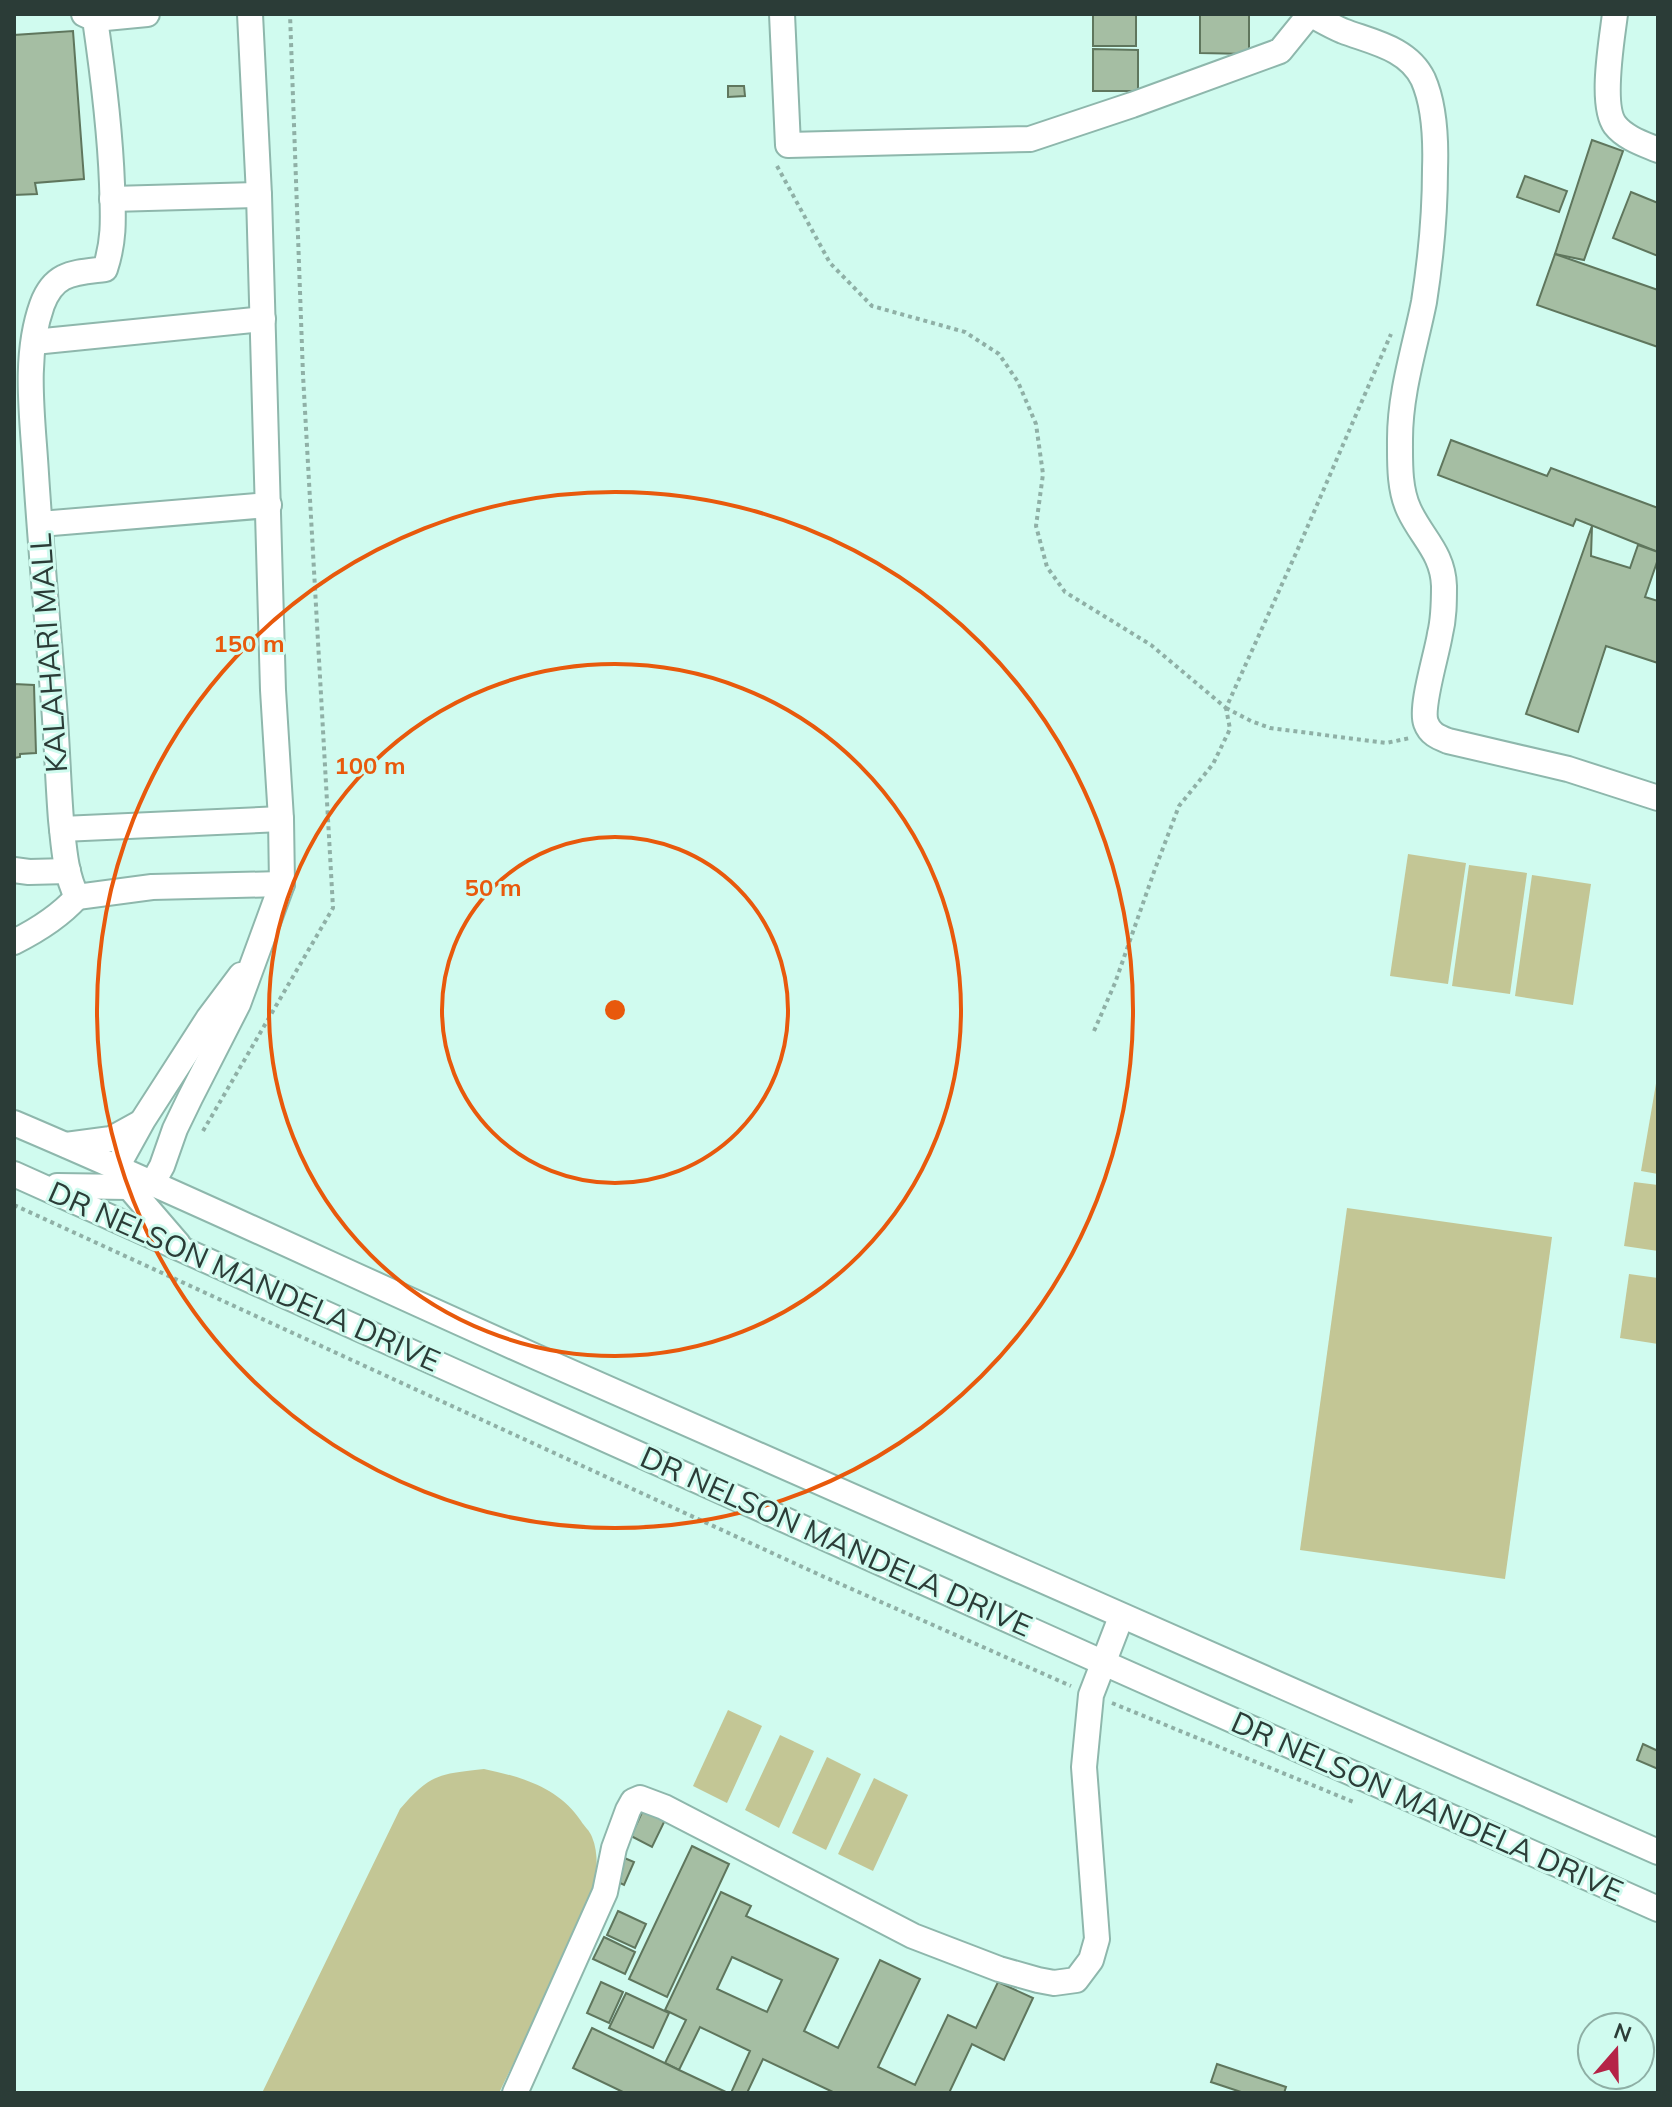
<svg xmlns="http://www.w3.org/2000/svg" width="1672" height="2107" font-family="Mulish,sans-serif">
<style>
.green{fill:#c3c695}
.building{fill:#a5bea3;stroke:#5f765d;stroke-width:2;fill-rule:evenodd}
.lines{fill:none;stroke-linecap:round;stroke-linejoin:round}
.minor-casing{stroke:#8eb7ac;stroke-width:28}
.path{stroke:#8fb0a6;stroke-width:4;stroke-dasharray:4 4;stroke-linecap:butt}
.minor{stroke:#fff;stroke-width:24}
.ring{fill:none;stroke:#e8590c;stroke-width:4}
.labels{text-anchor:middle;stroke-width:6;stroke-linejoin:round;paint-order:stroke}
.street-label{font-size:30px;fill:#2b3c37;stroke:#d0fbef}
.centre{fill:#e8590c;stroke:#d0fbef;stroke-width:4}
.ring-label{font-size:24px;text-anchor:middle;font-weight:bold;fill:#e8590c;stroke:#d0fbef;stroke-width:6;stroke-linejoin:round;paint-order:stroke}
</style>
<rect width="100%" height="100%" fill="#d0fbef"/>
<!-- green -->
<g class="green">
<path d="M1408,854L1466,863L1448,984L1390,976Z"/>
<path d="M1469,865L1527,873L1510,994L1452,986Z"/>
<path d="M1532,875L1591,884L1573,1005L1515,996Z"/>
<path d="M1658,1072V1174L1641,1171Z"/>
<path d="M1634,1182L1658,1185V1251L1624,1246Z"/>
<path d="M1347,1208L1552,1237L1505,1579L1300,1550Z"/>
<path d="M1629,1274L1658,1278V1344L1620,1338Z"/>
<path d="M728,1710L762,1726L727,1803L693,1786Z"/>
<path d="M780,1735L814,1751L779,1828L745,1810Z"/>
<path d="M827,1757L861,1774L826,1850L792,1833Z"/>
<path d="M484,1769C522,1777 558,1787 581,1821C584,1826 590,1831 592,1837C600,1856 596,1879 593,1899L499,2093H262L400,1809C430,1774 439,1774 484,1769Z"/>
<path d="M874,1778L908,1795L873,1871L838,1854Z"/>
</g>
<!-- building -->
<g class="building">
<rect x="1093" y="14" width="43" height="32"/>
<path d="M1200,14H1249V54L1200,53Z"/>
<path d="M73,31L84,179L35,183L37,194L14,195V35Z"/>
<path d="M1093,49L1138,50V91H1093Z"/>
<path d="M728,86H744L745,96L728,97Z"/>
<path d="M1592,140L1623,151L1584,260L1555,254Z"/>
<path d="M1525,176L1567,191L1559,212L1517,197Z"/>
<path d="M1631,192L1658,203V256L1613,238Z"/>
<path d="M1555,254L1658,290V347L1537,305Z"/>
<path d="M1451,440L1547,476L1551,468L1658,508V552L1576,519L1573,526L1438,475Z"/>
<path d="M1592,526L1591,556L1630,568L1638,545L1658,552V559L1645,597L1658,601V663L1606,646L1578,732L1526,714Z"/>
<path d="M14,684L34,685L36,753L20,754V757L14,758Z"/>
<path d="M1643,1744L1658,1751V1769L1637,1760Z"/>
<path d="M645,1806L667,1816L652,1847L631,1836Z"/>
<path d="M692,1846L729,1864L667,1997L629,1979Z"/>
<path d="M622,1857L634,1862L624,1885L612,1879Z"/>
<path d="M721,1892L751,1906L746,1916L838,1959L804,2031L838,2048L880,1960L920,1979L878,2067L915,2085L948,2015L976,2028L998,1982L1033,1998L1004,2060L972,2044L949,2093H835L763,2059L747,2093H731L750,2051L700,2027L679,2070L665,2063L686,2020L665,2010ZM732,1957L782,1980L767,2012L717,1989Z"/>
<path d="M618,1911L646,1924L635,1948L607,1935Z"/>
<path d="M604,1937L635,1952L625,1974L593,1959Z"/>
<path d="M601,1982L623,1992L609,2023L587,2013Z"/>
<path d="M626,1993L669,2013L653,2048L609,2028Z"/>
<path d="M592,2028L679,2070L728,2093H625L573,2068Z"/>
<path d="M1217,2064L1286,2087L1284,2093H1244L1211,2082Z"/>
</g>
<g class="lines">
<!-- minor casing -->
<g class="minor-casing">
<g id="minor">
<path d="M84,14L95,19C103,74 110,129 112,184C113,216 115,239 105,269C74,273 54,272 42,305C23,358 33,420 36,474C41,551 48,628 54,705C57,743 58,782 61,820C64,847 65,873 77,897L152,887L282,884"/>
<path d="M94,14L95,19L147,14"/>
<path d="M782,14L788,145L1030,139L1132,105L1280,51L1310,14"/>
<path d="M1310,14C1321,20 1331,26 1343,31C1372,42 1408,48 1423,79C1435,106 1436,140 1435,169C1435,214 1431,257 1424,302C1415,347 1400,392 1400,439C1400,462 1399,489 1409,510C1422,538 1443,553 1444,586C1444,602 1444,618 1440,634C1437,654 1420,707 1426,723C1430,734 1438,737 1448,741L1568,769L1658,798"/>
<path d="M1615,14C1612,39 1600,105 1615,125C1625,138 1644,144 1658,150"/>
<path d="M112,199L259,195"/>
<path d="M34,342L263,319"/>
<path d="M40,524L269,505"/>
<path d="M62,829L281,819"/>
<path d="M14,870L29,872L68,871"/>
<path d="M14,942C38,930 59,917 77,897"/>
<path d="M14,1123C189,1197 360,1279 534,1356C908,1522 1283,1686 1658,1852"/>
<path d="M66,1145L111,1139L140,1123"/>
<path d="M14,1174L1104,1663L1658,1909"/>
<path d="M57,1186L129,1187L152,1184L162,1166L175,1129L190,1098L238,1004L282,884L281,819L273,690L259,195L250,14"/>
<path d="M178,1244L129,1187L117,1167L143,1120L208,1019L241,975"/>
<path d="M515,2093L605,1892L614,1848L628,1810L633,1801L640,1798L664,1807L913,1936L999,1969L1038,1980L1054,1983L1076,1980L1091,1960L1097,1939L1084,1767L1091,1695L1121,1617"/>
</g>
</g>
<!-- path -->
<g class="path">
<path d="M777,166L830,263L872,306L965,332L999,354L1018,382L1036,424L1043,474L1036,526L1047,567L1065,592L1151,645L1226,708L1297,551L1391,334"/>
<path d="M1226,708L1251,721L1270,728L1386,743L1410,738"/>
<path d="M1094,1031L1115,983L1155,869L1179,806L1213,764L1230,729L1226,708"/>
<path d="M203,1131L333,908L303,375L290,14"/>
<path d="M14,1205L820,1575L1071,1686"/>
<path d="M1112,1703L1356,1803"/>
</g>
<!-- minor -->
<use href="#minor" class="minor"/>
</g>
<!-- distance rings -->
<g class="ring">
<circle cx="615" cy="1010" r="173"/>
<circle cx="615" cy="1010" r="346"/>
<circle cx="615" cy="1010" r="518"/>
</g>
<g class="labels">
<!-- street labels -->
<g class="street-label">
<text transform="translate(49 653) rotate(-94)" y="10">KALAHARI MALL</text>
<text transform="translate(244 1277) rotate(24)" y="10">DR NELSON MANDELA DRIVE</text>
<text transform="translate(836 1542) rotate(24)" y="10">DR NELSON MANDELA DRIVE</text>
<text transform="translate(1427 1807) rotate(24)" y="10">DR NELSON MANDELA DRIVE</text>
</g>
</g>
<circle cx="615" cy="1010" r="12" class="centre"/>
<g class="ring-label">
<text x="249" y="652">150 m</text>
<text x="370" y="774">100 m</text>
<text x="493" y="896">50 m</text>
</g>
<!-- border -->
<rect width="1672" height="2107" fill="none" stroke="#2b3c37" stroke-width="32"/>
<!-- north arrow -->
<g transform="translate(1616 2051) rotate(20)"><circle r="38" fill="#d0fbef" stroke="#8eafa5" stroke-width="2"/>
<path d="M0-6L14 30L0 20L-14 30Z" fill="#b52347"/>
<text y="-12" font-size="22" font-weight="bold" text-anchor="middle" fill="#2b3c37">N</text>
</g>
</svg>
